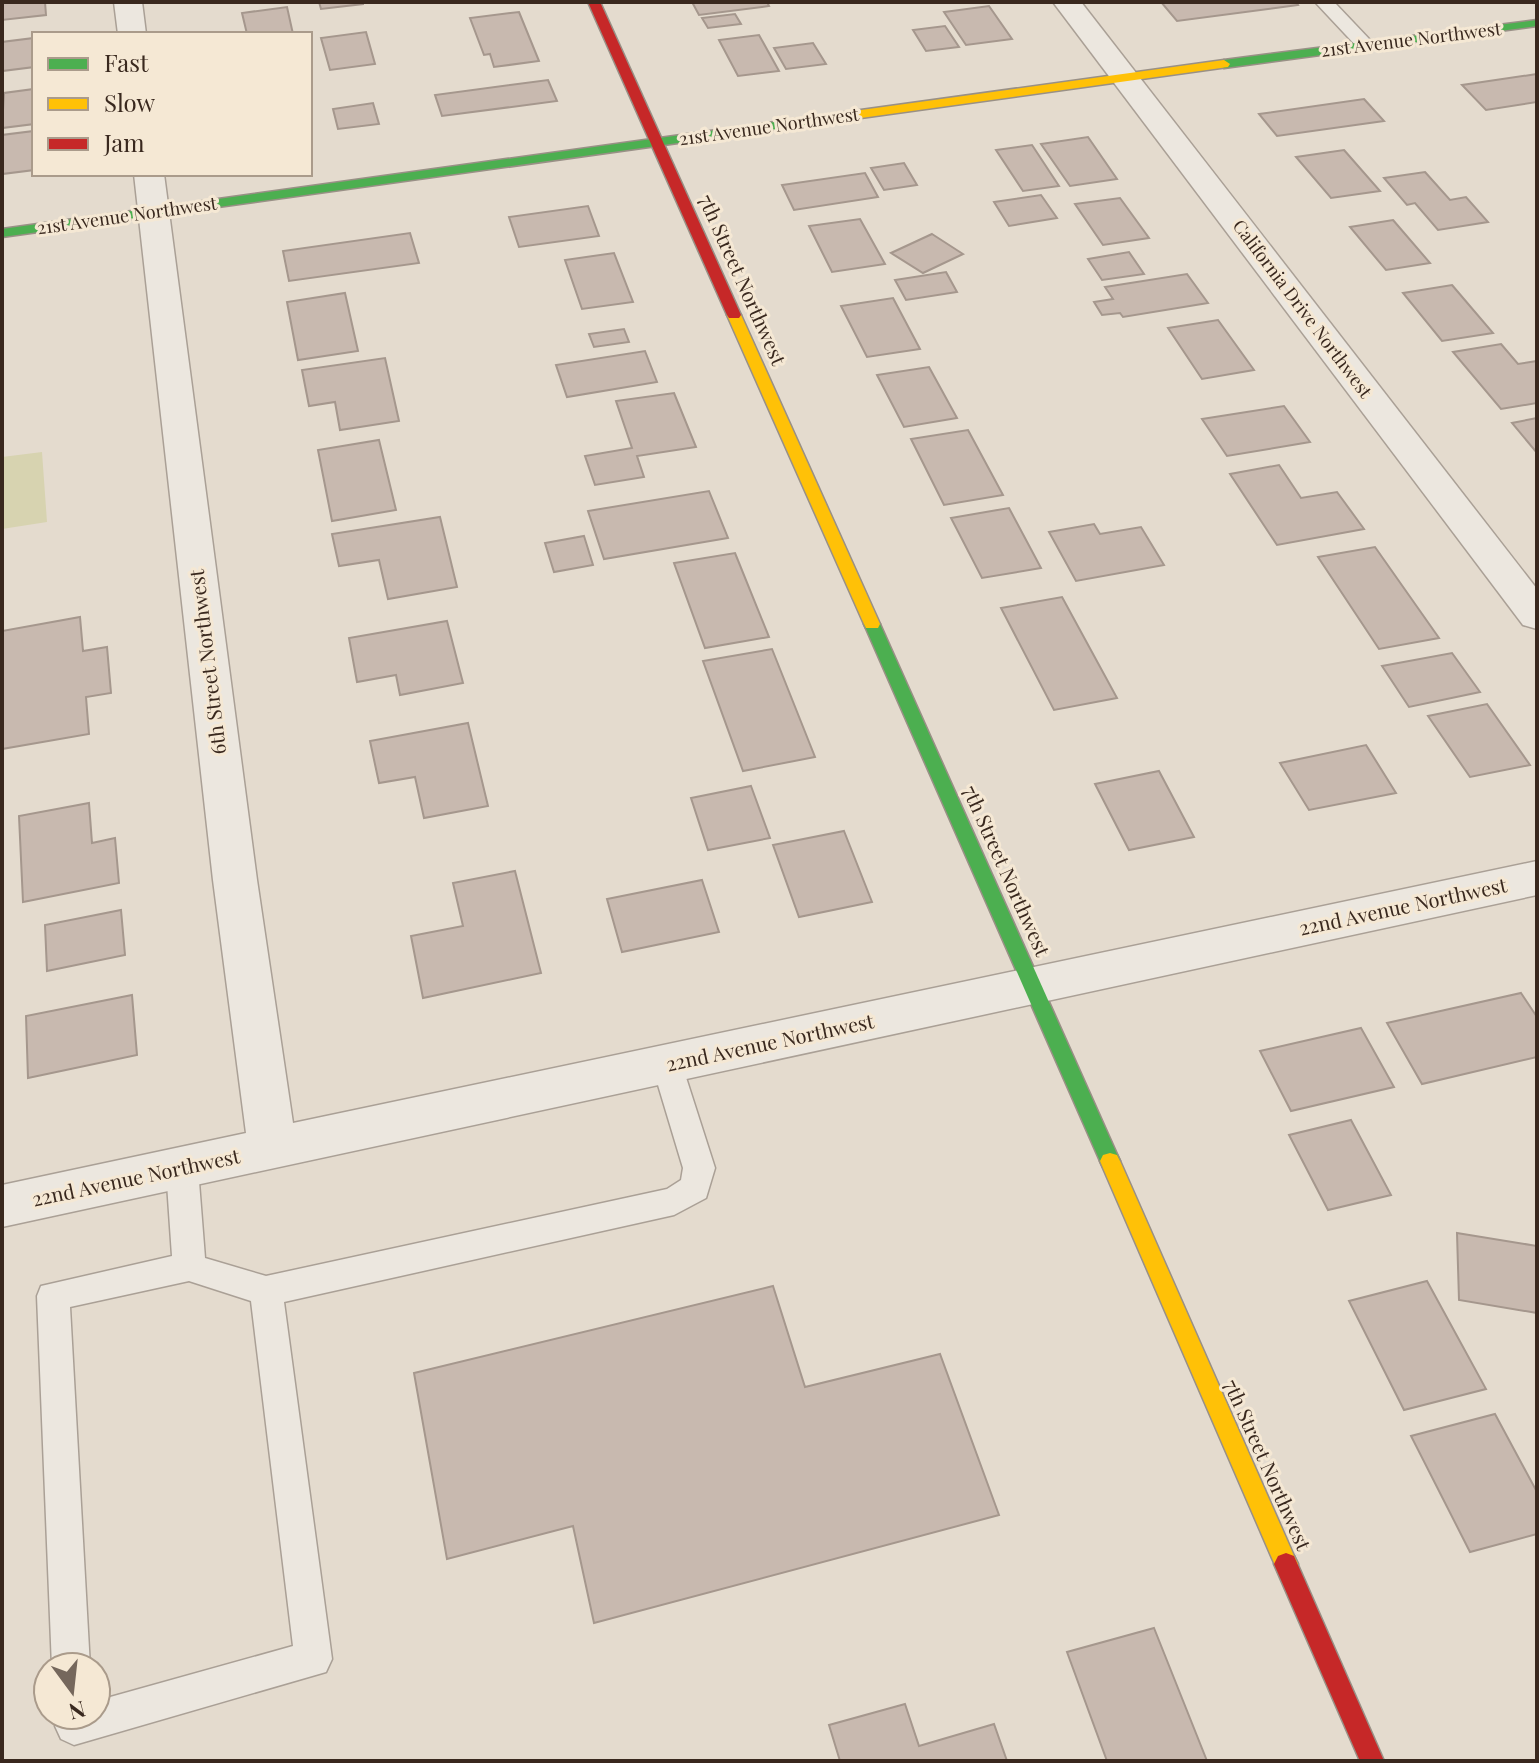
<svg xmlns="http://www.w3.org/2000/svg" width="1539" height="1763" font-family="'Playfair Display',serif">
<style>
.green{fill:#d7d3b0}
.building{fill:#c8b9af;stroke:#a5978d;stroke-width:2}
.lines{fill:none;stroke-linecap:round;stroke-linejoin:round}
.lane-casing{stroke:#aaa096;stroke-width:3}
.street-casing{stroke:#aaa096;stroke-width:3}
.fast-casing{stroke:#999086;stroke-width:3}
.slow-casing{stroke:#999086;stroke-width:3}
.jam-casing{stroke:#999086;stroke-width:3}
.lane{fill:#ece7df;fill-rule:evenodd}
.street{fill:#ece7df;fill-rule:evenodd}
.fast{fill:#4caf50;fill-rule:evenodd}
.slow{fill:#ffc107;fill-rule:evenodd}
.jam{fill:#c62828;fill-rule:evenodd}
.labels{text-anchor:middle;stroke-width:6;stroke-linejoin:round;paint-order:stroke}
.far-street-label{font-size:18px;fill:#39281e;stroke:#f5e8d4}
.street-label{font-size:20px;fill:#39281e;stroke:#f5e8d4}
</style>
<rect width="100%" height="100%" fill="#e4dbce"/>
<!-- green -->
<path class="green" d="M42,452L47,522L2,529V457Z"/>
<!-- building -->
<g class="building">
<path d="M2,2H45L46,15L2,20Z"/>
<path d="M319,2H363V4L321,9Z"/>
<path d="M692,2H767L769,6L699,15Z"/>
<path d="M1161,2H1296L1298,5L1177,21Z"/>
<path d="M989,6L1012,39L966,45L944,12Z"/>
<path d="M287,7L293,34H247L242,13Z"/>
<path d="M519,12L539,61L494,67L490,54L484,55L470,18Z"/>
<path d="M735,14L741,24L708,28L702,18Z"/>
<path d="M945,26L959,47L926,51L913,30Z"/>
<path d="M366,32L375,64L330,70L321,38Z"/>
<path d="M759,35L779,71L738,76L719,40Z"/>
<path d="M34,38V67L2,71V42Z"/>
<path d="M813,43L826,64L786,69L774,48Z"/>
<path d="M1537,74V102L1486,110L1462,85Z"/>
<path d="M548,80L557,101L442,116L435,95Z"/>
<path d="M34,89V124L2,128L4,93Z"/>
<path d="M1364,99L1384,121L1277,136L1259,114Z"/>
<path d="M373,103L379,124L338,129L333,109Z"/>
<path d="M34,131V170L2,174V135Z"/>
<path d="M1088,137L1117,179L1070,186L1041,144Z"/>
<path d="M1032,145L1059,186L1023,191L996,150Z"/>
<path d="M1344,150L1380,191L1331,198L1296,157Z"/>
<path d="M904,163L917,185L884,190L871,168Z"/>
<path d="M1425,172L1450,200L1466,197L1488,222L1438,230L1415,203L1407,205L1384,178Z"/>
<path d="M865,173L878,197L794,210L782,185Z"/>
<path d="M1041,195L1057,218L1009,226L994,202Z"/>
<path d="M1120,198L1149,238L1103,245L1075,204Z"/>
<path d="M588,206L599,236L519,247L509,217Z"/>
<path d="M860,219L885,264L832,272L809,226Z"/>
<path d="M1393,220L1430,263L1386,270L1350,227Z"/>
<path d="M410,233L419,263L289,281L283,251Z"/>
<path d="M932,234L963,254L923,273L891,253Z"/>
<path d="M1129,252L1144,274L1102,280L1088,259Z"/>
<path d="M614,253L633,302L582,309L565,260Z"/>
<path d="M946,272L957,292L906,300L895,280Z"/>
<path d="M1187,274L1208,303L1123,317L1120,313L1102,315L1094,302L1113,299L1105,287Z"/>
<path d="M1452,285L1493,333L1442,341L1403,293Z"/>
<path d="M345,293L358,351L298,360L287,302Z"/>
<path d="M893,298L920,349L867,357L841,306Z"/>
<path d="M1218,320L1254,370L1202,379L1168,328Z"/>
<path d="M624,329L629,342L594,347L589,334Z"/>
<path d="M1501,344L1518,364L1537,361V403L1501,409L1453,352Z"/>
<path d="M645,351L657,382L567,397L556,365Z"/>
<path d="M385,358L399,421L340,430L335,402L309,406L302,370Z"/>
<path d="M929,367L957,418L904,427L877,375Z"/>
<path d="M674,393L696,447L637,456L644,477L595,485L585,456L632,448L616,401Z"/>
<path d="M1284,406L1310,442L1227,456L1202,419Z"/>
<path d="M1537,418V453L1512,423Z"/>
<path d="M968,430L1003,495L944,505L911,439Z"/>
<path d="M379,440L396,510L332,521L318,450Z"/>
<path d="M1279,465L1301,498L1337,492L1364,529L1277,545L1230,474Z"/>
<path d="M709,491L728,538L604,559L588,511Z"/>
<path d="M1009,508L1041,568L982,578L951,518Z"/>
<path d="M440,517L457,587L388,599L379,560L339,566L332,534Z"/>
<path d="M1094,524L1100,534L1141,527L1164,565L1076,581L1049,532Z"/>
<path d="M584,536L593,565L554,572L545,543Z"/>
<path d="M1375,547L1439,638L1379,649L1318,557Z"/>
<path d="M735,553L769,637L705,648L674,563Z"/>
<path d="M1062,597L1117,698L1054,710L1001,608Z"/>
<path d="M80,617L83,651L107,647L111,693L86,697L89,734L2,749V631Z"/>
<path d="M447,621L463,683L400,695L396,675L357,682L349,638Z"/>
<path d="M772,649L815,757L743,771L703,661Z"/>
<path d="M1452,653L1480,692L1409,707L1382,666Z"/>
<path d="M1487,704L1530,765L1470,777L1428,716Z"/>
<path d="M468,723L488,806L424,818L415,777L379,783L370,741Z"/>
<path d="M1366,745L1396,793L1309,810L1280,763Z"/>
<path d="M1159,771L1194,837L1129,850L1095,784Z"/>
<path d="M751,786L770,838L708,850L691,798Z"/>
<path d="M89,803L92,843L115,838L119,883L23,902L19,816Z"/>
<path d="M844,831L872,902L799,917L773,845Z"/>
<path d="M515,871L541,973L423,998L411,936L463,926L453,883Z"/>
<path d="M702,880L719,932L622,952L607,899Z"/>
<path d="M121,910L125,955L47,971L45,925Z"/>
<path d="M1521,993L1537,1017V1057L1422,1084L1387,1023Z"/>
<path d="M132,995L137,1055L28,1078L26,1016Z"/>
<path d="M1361,1028L1394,1087L1291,1111L1260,1051Z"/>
<path d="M1351,1120L1391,1195L1328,1210L1289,1135Z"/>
<path d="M1457,1233L1537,1246V1313L1459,1300Z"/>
<path d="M1427,1281L1486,1389L1404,1410L1349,1301Z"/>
<path d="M773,1286L805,1387L940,1354L999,1515L594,1623L573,1526L447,1559L414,1373Z"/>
<path d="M1495,1414L1537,1492V1534L1470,1552L1411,1436Z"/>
<path d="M1154,1628L1207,1761H1107L1067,1652Z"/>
<path d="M905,1704L919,1746L994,1724L1007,1761H840L829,1725Z"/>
</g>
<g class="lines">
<!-- lane casing -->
<g class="lane-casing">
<g id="lane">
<path d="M1315,2H1334L1372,42L1375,46L1372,50H1360Z"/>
<path d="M667,1053L678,1056L682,1065L715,1168L706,1198L674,1215L284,1302L332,1659L326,1672L74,1745L61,1739L55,1726V1715H96V1701L293,1646L251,1301L189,1281L70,1307L90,1667H52L37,1296L41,1286L172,1256L166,1169L171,1160L182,1156L193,1160L198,1169L205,1258L266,1276L667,1189L681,1180L683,1168L652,1065L656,1056Z"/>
</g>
</g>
<!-- street casing -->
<g class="street-casing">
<g id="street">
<path d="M114,2H142L146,34H118Z"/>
<path d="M1053,2H1081L1537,589V629L1523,625Z"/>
<path d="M134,174H164L257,880L293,1123L1537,861V895L2,1227V1185L246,1133L213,880Z"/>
</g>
</g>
<!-- fast casing -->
<g class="fast-casing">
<g id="fast">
<path d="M1537,20V26L1224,68L1218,64L1224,60Z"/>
<path d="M832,114L836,115V121L2,237V229Z"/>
<path d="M872,619L880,624L1120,1161L1117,1167L1110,1169L1103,1167L1100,1161L864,624Z"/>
</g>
</g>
<!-- slow casing -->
<g class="slow-casing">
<g id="slow">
<path d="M1224,60L1230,64L1228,67L832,122L826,118L832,114Z"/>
<path d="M734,311L741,315L880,624L878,628H866L864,624L727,315Z"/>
<path d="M1110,1153L1117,1155L1120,1161L1294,1556L1298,1564L1294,1572L1286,1575L1278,1572L1100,1161L1103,1155Z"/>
</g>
</g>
<!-- jam casing -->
<g class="jam-casing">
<g id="jam">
<path d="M588,2H600L741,315L739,318H729L727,315Z"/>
<path d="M1286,1553L1294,1556L1384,1761H1360L1274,1564L1278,1556Z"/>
</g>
</g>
<!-- lane -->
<use href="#lane" class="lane"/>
<!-- street -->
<use href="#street" class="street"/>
<!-- fast -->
<use href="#fast" class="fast"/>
<!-- slow -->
<use href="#slow" class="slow"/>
<!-- jam -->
<use href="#jam" class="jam"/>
</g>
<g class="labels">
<!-- far-street labels -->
<g class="far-street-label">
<text transform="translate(1411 40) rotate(-7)" y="6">21st Avenue Northwest</text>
<text transform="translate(769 127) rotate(-8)" y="6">21st Avenue Northwest</text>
<text transform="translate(127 216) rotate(-8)" y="6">21st Avenue Northwest</text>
<text transform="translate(1302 309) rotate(53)" y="6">California Drive Northwest</text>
</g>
<!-- street labels -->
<g class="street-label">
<text transform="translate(742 280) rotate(66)" y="7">7th Street Northwest</text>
<text transform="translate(208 662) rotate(-97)" y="7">6th Street Northwest</text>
<text transform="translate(1006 871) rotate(66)" y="7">7th Street Northwest</text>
<text transform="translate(1403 907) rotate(-12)" y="7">22nd Avenue Northwest</text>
<text transform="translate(770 1043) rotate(-12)" y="7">22nd Avenue Northwest</text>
<text transform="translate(136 1178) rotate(-12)" y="7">22nd Avenue Northwest</text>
<text transform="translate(1267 1465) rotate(66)" y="7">7th Street Northwest</text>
</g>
</g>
<!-- border -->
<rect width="1539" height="1763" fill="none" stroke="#39281e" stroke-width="8"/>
<!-- legend -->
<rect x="32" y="32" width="280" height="144" fill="#f5e8d4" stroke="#aa9b8b" stroke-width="2"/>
<rect x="48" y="58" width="40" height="12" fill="#4caf50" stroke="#aa9b8b" stroke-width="2"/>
<text x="104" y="72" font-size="24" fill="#39281e">Fast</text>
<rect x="48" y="98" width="40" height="12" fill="#ffc107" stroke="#aa9b8b" stroke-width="2"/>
<text x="104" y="112" font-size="24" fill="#39281e">Slow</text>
<rect x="48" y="138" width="40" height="12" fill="#c62828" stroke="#aa9b8b" stroke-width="2"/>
<text x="104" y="152" font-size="24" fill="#39281e">Jam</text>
<!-- north arrow -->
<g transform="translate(72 1691) rotate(165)"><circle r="38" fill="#f5e8d4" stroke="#aa9b8b" stroke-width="2"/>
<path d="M0-6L14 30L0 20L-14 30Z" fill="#75675c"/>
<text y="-12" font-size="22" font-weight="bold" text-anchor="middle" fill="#39281e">N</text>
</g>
</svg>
